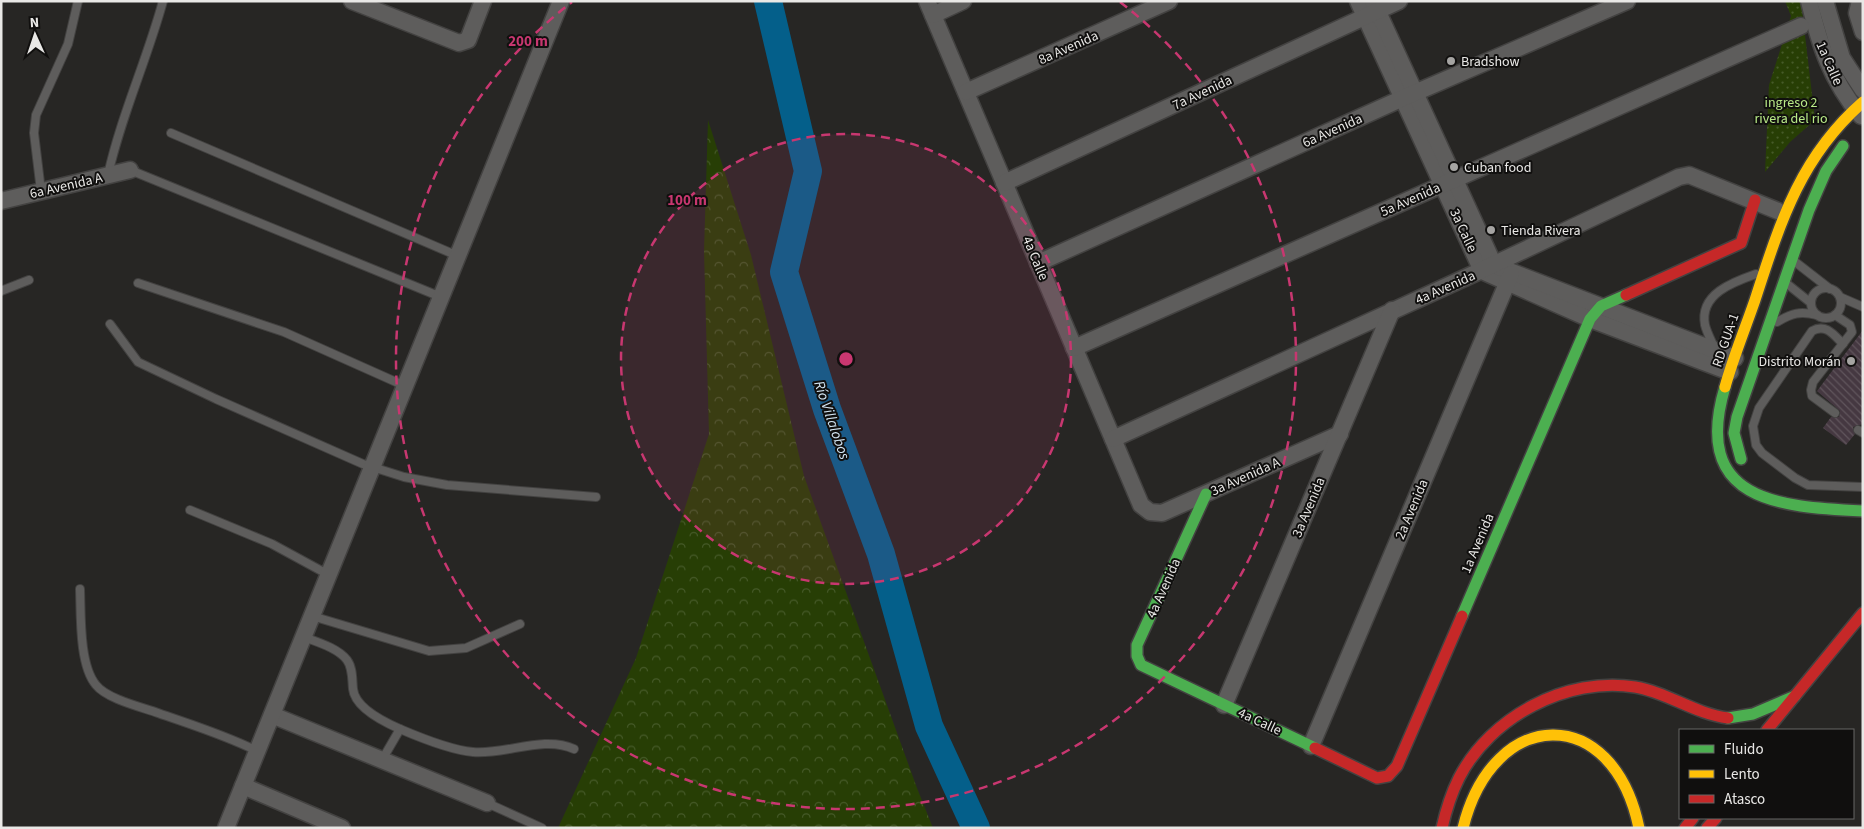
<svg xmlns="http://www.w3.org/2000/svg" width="1864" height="829" font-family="'Source Sans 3',sans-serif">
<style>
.forest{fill:url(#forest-crowns)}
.park{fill:url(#park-dots)}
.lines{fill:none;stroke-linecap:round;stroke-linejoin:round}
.river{stroke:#045f8a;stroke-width:28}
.building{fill:url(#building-back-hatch)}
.lane-casing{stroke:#434241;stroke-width:10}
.street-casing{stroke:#434241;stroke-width:19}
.fast-casing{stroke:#434241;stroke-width:14}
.slow-casing{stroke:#434241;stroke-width:14}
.jam-casing{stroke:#434241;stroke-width:14}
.lane{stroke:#5e5d5c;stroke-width:8}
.street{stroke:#5e5d5c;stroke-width:16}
.fast{stroke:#4caf50;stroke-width:11}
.slow{stroke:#ffc107;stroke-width:11}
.jam{stroke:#c62828;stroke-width:11}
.ring{fill:none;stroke:#c83770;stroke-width:2.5;stroke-dasharray:9 6}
.poi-dot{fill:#a5a4a2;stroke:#100f0e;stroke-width:2}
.labels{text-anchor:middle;stroke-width:4;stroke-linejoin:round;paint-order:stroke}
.street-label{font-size:14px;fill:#e9e8e6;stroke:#100f0e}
.poi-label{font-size:14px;fill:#e9e8e6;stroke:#100f0e;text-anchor:start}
.park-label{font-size:14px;fill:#b9eb88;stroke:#100f0e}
.water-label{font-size:15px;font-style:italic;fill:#d4e7f5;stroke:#100f0e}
.centre{fill:#c83770;stroke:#100f0e;stroke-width:2.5}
.ring-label{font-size:15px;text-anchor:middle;font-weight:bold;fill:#c83770;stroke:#100f0e;stroke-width:4;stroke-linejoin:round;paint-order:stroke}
</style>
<defs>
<pattern id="forest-crowns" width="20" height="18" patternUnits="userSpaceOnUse" patternTransform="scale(1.25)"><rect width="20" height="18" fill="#273e05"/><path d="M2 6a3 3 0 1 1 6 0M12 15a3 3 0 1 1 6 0" fill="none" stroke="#465a29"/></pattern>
<pattern id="park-dots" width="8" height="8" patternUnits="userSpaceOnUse" patternTransform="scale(1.25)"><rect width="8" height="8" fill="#273e05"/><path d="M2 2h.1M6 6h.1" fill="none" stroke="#465a29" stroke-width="1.8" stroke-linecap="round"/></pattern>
<pattern id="building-back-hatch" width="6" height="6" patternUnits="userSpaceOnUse" patternTransform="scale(1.25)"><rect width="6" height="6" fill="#453841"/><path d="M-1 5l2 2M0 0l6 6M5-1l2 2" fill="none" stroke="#60555c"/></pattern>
</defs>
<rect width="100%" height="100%" fill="#272624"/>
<!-- forest -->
<path class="forest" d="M708,120L751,255L804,476L917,788L933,828H558L636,658L709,434L704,251Z"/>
<!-- park -->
<path class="park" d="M1785,1H1801L1815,120L1790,142L1765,172L1769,85L1791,16Z"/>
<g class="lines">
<!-- river -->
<path class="river" d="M768,1L808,171L784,272L827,409L881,554L929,726L976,828"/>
</g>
<!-- building -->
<path class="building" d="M1863,330V424L1853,427L1855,434L1846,445L1823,428L1831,417H1839L1840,411L1817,391Z"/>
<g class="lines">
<!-- lane casing -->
<g class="lane-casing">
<g id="lane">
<path d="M171,133L458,256"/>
<path d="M130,170L441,297"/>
<path d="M108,175C121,116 147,60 163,1"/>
<path d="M41,191L34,133L36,115L68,44L78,1"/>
<path d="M1794,261L1830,289"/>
<path d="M138,283L284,332L405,386"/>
<path d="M1786,283L1811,303"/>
<circle cx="1826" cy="303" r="15"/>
<path d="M1,291L29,280"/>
<path d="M1840,297L1863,307"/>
<path d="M1777,322C1792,313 1800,311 1817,315"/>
<path d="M110,324L138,362L216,399L363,464L404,477L447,485L596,497"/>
<path d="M1843,344C1834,335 1826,323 1812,331L1759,408L1753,426L1756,445L1762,453L1795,478L1808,485L1863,487"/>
<path d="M1714,347C1711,340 1707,333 1705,325C1699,294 1733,282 1756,274"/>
<path d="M1835,413L1812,396L1811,390L1813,382L1852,332L1850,325L1835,315"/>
<path d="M1858,430L1863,433"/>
<path d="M190,510L272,544L329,575"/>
<path d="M80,589C81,615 79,665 96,685C107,699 141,707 158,713C192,725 225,735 257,751"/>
<path d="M312,616L429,651L466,648L520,624"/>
<path d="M304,637C317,642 338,648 347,660C353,668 352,680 353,689C355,708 384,722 400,729C421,738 450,750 473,752C506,755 543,735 574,749"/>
<path d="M382,760L400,729"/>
<path d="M487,803L542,828"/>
</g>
</g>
<!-- street casing -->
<g class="street-casing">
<g id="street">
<path d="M352,1L459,43L468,40L483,1"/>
<path d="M927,1L1141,505L1150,512L1162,513L1340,434"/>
<path d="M1358,1L1482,271L1590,319L1730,372"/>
<path d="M1373,1L1494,265L1735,358"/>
<path d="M1809,1C1820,46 1831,80 1861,116"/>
<path d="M1825,1L1842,58L1863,90"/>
<path d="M1860,1L1857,13L1863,32"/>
<path d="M933,15L963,1"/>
<path d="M966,92L1169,1"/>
<path d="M1004,183L1399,1"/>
<path d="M1,201L130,170"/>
<path d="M1038,263L1403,98L1627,1"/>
<path d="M1074,348L1801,26"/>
<path d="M1113,439L1482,270L1679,177L1689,175L1778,211"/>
<path d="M1224,705L1392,310"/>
<path d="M272,715L487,803"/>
<path d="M1311,746L1511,274"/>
<path d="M243,786L342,828"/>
<path d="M226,828L561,1"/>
</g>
</g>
<!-- fast casing -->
<g class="fast-casing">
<g id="fast">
<path d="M1725,387C1691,501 1778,507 1863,511"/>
<path d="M1741,459L1734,433L1737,417L1809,210L1826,171L1843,146"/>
<path d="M1206,494L1137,645V656L1141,665L1315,748"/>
<path d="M1462,616L1590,319L1601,306L1626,295"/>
<path d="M1728,718L1753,714L1795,696"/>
</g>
</g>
<!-- slow casing -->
<g class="slow-casing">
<g id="slow">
<path d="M1725,387C1733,358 1745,329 1755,300C1780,223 1800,157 1863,102"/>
<path d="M1463,828C1493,706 1613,702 1639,828"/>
</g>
</g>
<!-- jam casing -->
<g class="jam-casing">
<g id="jam">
<path d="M1626,295L1741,243L1755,200"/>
<path d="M1767,730L1863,613"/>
<path d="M1315,748L1377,778L1388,776L1397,766L1462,616"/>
<path d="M1442,828C1446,810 1451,794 1459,778C1490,717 1567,676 1635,687C1667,692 1695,714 1728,718"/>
<path d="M1685,828L1693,818"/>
<path d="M1707,828L1716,818"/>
</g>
</g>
<!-- lane -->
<use href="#lane" class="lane"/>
<!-- street -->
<use href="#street" class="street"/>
<!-- fast -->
<use href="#fast" class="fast"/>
<!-- slow -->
<use href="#slow" class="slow"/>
<!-- jam -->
<use href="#jam" class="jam"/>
</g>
<!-- distance rings -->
<circle cx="846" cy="359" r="225" fill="#c83770" fill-opacity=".12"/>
<g class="ring">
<circle cx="846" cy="359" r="225"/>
<path d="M1120 2A450 450 0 1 1 572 2"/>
</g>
<!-- markers -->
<g class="poi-dot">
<circle cx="1451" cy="61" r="5"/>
<circle cx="1454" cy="167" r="5"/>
<circle cx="1491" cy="230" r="5"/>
<circle cx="1851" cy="361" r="5"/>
</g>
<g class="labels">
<!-- street labels -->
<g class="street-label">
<text transform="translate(1068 47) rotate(-24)" y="5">8a Avenida</text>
<text transform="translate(1830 63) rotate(66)" y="5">1a Calle</text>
<text transform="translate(1202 92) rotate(-25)" y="5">7a Avenida</text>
<text transform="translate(1332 130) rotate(-24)" y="5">6a Avenida</text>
<text transform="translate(66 185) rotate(-13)" y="5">6a Avenida A</text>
<text transform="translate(1410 199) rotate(-24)" y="5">5a Avenida</text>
<text transform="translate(1464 230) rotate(65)" y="5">3a Calle</text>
<text transform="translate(1036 258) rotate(67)" y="5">4a Calle</text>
<text transform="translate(1445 287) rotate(-24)" y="5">4a Avenida</text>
<text transform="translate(1725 340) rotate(-71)" y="5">RD GUA-1</text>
<text transform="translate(1245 476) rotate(-24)" y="5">3a Avenida A</text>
<text transform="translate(1308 507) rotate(-67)" y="5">3a Avenida</text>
<text transform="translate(1411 509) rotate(-67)" y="5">2a Avenida</text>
<text transform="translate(1477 543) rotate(-67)" y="5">1a Avenida</text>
<text transform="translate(1163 588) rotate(-66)" y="5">4a Avenida</text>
<text transform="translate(1260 721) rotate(25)" y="5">4a Calle</text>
</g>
<!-- poi labels -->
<g class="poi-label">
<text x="1461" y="66">Bradshow</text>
<text x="1464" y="172">Cuban food</text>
<text x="1501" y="235">Tienda Rivera</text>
<text x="1841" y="366" text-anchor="end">Distrito Morán</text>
</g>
<!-- park labels -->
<g class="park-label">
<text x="1791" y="107">ingreso 2<tspan x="1791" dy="16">rivera del rio</tspan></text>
</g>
<!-- water labels -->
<g class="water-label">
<text transform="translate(832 420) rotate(71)" y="5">Río Villalobos</text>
</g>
</g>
<circle cx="846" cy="359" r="8" class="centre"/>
<g class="ring-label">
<text x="528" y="46">200 m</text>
<text x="687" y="205">100 m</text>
</g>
<!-- border -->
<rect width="1864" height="829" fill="none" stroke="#e9e8e6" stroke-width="5"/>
<!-- legend -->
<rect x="1679" y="729" width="175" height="90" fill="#100f0e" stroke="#676664"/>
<rect x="1689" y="745" width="25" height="8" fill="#4caf50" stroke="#676664"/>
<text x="1724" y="754" font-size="15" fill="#e9e8e6">Fluido</text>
<rect x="1689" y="770" width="25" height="8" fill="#ffc107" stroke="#676664"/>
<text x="1724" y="779" font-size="15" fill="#e9e8e6">Lento</text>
<rect x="1689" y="795" width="25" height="8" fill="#c62828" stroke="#676664"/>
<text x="1724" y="804" font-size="15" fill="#e9e8e6">Atasco</text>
<!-- north arrow -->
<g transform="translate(35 35) rotate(357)" stroke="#100f0e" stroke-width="4" paint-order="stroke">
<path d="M0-4L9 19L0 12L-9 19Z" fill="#e9e8e6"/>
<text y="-8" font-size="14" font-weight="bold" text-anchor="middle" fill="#e9e8e6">N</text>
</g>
</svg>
